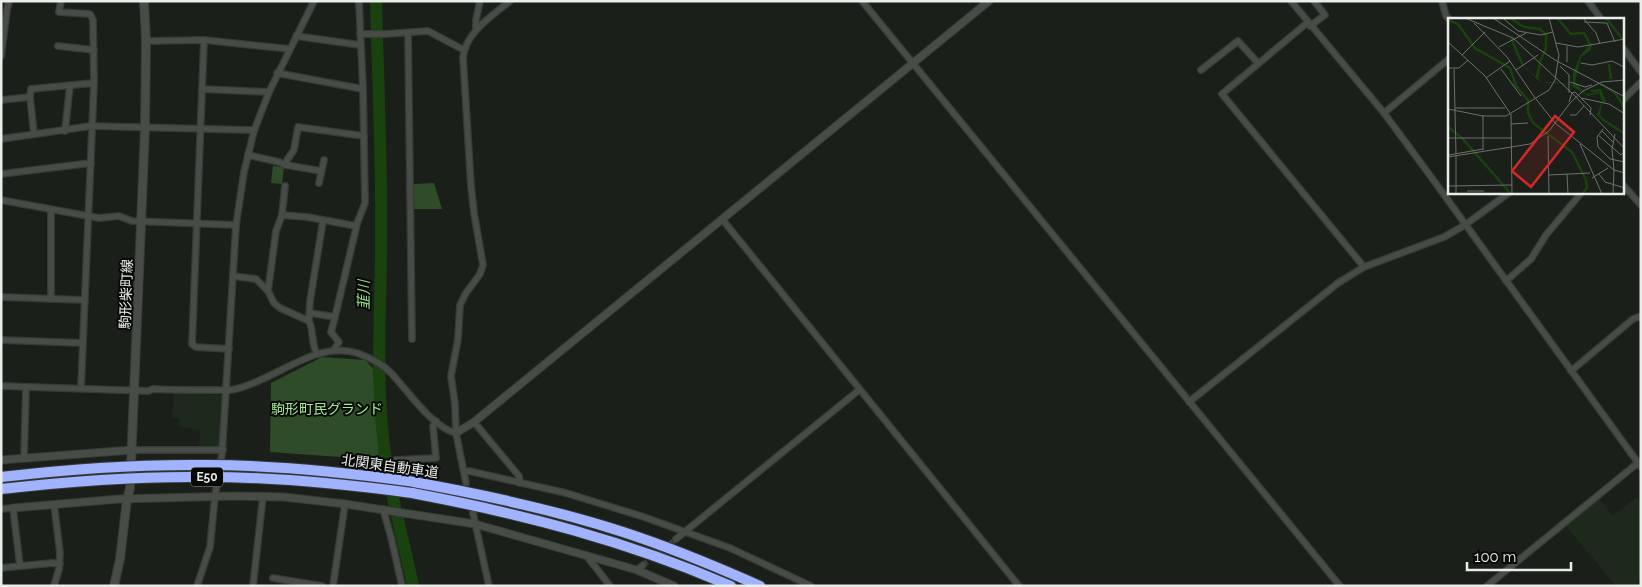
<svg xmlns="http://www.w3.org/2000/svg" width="1642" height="587" font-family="Raleway,'Noto Sans JP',sans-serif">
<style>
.built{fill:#1f281c}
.green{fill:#2f4c28}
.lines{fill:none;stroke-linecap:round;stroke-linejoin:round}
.river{stroke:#1a420f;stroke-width:12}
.minor-tunnel{stroke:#393e38;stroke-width:5.5;stroke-dasharray:5.5 3;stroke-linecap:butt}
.minor-casing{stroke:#373b37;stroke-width:8}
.tertiary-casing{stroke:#373b37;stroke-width:9}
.secondary-casing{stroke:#373b37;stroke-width:10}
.motorway-casing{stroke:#373b37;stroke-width:12}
.minor{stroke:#474d46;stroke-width:5.5}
.tertiary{stroke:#474d46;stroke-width:7}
.secondary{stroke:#474d46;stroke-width:8}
.motorway{stroke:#a1b3fe;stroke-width:10}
.motorway-bridge-casing{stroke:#373b37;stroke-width:12;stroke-linecap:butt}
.motorway-bridge{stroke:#a1b3fe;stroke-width:10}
.labels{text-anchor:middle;stroke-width:4;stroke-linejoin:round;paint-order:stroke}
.shield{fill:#070906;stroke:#a6a9a5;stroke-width:1}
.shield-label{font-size:12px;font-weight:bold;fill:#eaede9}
.street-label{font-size:14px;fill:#eaede9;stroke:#070906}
.park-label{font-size:14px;fill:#a3ed91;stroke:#070906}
.water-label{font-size:15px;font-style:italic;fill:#98e186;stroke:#070906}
.inset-river{fill:none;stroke:#1a420f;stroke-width:2.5}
.inset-road{fill:none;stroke:#6d716c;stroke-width:1}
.view{fill:#d62828;fill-opacity:0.15;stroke:#d62828;stroke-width:2.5}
.inset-edge{fill:none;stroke:#eaede9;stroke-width:2.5}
</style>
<rect width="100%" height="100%" fill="#1a1f19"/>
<!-- built -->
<g class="built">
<path d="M174,393L223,395L219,447L199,446L200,430L179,427V418L172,417Z"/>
<path d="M1637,497L1641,502V580L1634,586H1616L1566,526L1599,498L1613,516Z"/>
</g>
<!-- green -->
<g class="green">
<path d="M273,166L284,167L282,184L271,183Z"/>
<path d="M434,183L442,209H414V184Z"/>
<path d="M322,357L365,360L373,368L379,455L367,459L270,452L271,383Z"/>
</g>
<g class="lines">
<!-- river -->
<path class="river" d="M376,1C378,81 382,161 381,240C381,306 376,372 383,437C388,487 403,537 413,586"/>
<!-- minor-tunnel -->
<path class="minor-tunnel" d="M643,565L676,539"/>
<!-- minor casing -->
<g class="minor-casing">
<g id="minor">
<path d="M61,1L59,12L90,14L93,20L94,83"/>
<path d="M862,1L1340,586"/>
<path d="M1291,1L1384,113L1429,174L1641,467"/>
<path d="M1442,1L1446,16L1450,20"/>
<path d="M1588,1L1601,19"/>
<path d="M1307,23L1222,94L1364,267"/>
<path d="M1310,26L1325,15L1314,1"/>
<path d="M476,29V20L480,1"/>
<path d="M408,33L412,339"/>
<path d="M360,34H385L428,31L464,50"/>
<path d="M296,36L360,45"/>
<path d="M204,40L192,344L196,347L229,349"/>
<path d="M146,41L204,40L290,49"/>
<path d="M58,46L94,50"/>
<path d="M1623,48L1641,72"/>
<path d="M1,56L7,10L9,1"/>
<path d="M1201,70L1238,41L1258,63"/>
<path d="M277,73L363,89"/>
<path d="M202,89L269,92"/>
<path d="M1,100L30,97"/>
<path d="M1623,100L1641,82"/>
<path d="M1384,113L1450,58"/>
<path d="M65,131L70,85"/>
<path d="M34,134L30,97L31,89L94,83L81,388"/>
<path d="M1,139L91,126L250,130L254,131"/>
<path d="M248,155L279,162L286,165L321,171"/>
<path d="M286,165L287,160L294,150L298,127L364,136"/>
<path d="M1,174L91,163"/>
<path d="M319,183L324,160"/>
<path d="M1623,185L1641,205"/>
<path d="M1,200L99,218L119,216L132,221L236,225"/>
<path d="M51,210V299"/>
<path d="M282,215L307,217L356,226L365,203L363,89L359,2L358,1"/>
<path d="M722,219L1019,586"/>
<path d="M233,276L256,279L268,291L276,231L282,215L285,186"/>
<path d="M1506,281L1531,259L1546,235L1582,192"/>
<path d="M268,291L274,303L280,308L309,321C314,331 311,344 317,354"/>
<path d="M1,297L85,300"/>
<path d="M310,313L335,317L357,224"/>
<path d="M309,321L310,301L323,221"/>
<path d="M1,340L83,343"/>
<path d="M334,350L339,342L331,332L335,317"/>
<path d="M1571,371L1633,319L1641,316"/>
<path d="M1,386L148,391L153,389C172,390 191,390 210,390C218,390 228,391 236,389C275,380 316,340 357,353C368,357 382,364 390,372C407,389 431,427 456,433"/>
<path d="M1189,402L1338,283L1364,267L1444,237L1465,225L1510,192"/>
<path d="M474,422L519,476L520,483"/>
<path d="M132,450H223"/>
<path d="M24,458L26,387"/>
<path d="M396,460L436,458L433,426L436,421"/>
<path d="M464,472L469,471L566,493L644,517L730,548L811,586"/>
<path d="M466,483L456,433L455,404L451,376L458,339L460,305L466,293L480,274L483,265L474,213L471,186L463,57C466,32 492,16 510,1"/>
<path d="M54,504L60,553L59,569L54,586"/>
<path d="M1,509L13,508L20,566"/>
<path d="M383,509L391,537L402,586"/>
<path d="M473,513L489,586"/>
<path d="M676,539L859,390"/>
<path d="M586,555L610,586"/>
<path d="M1,568L52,563L60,564"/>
<path d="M637,570L643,565"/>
<path d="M273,578L322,586"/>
<path d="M197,586L210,547L215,496L222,454L236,225L244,172L254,131L269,92L314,1"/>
<path d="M253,586L263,496"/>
<path d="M333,586L345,504"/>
<path d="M1487,586L1634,466L1638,464"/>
</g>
</g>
<!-- tertiary casing -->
<g class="tertiary-casing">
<g id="tertiary">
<path d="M456,433L474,422L989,1"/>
<path d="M1,460L132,450"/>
<path d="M13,508L119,499L236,496L284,497L345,504L475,524L637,570L674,586"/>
</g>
</g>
<!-- secondary casing -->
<g class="secondary-casing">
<path id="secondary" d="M114,586L120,559L127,499L130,488L145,128L146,41L144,1"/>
</g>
<!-- motorway casing -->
<g class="motorway-casing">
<g id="motorway">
<path d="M408,481C481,494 552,509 623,532C669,547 715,566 760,586"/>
<path d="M412,493C523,514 627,541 731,586"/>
</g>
</g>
<!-- minor -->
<use href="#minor" class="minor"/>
<!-- tertiary -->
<use href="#tertiary" class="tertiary"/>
<!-- secondary -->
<use href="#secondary" class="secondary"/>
<!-- motorway -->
<use href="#motorway" class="motorway"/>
<!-- motorway-bridge casing -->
<g class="motorway-bridge-casing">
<g id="motorway-bridge">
<path d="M1,477C69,469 138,464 207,465C274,465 342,472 408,481"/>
<path d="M1,489C70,481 138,476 207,477C276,477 344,484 412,493"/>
</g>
</g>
<!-- motorway-bridge -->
<use href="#motorway-bridge" class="motorway-bridge"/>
</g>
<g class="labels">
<!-- shield labels -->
<rect class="shield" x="191" y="467.5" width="32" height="19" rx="4"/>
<g class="shield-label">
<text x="207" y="481">E50</text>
</g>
<!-- street labels -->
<g class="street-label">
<text transform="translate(126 294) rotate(-88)" y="5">駒形柴町線</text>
<text transform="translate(390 466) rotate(8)" y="5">北関東自動車道</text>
</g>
<!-- park labels -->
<g class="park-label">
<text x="327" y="414">駒形町民グランド</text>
</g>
<!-- water labels -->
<g class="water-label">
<text transform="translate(364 295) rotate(-90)" y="5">韮川</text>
</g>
</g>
<!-- overview -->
<g transform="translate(1448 18)">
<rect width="176" height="176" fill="#1a1f19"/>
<path d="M144,24L143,32L133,39L127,64L138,76L150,74L153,76L155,81L152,96L156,104L149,97L154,83L151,75L140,78L122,67L108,65H100L94,64L90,62L73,46L94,64H108L125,67V55L132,38Z" fill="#1a420f"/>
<path class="inset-river" d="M62,0L76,9L92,11L98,17V30L92,44M109,0L123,16L136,15L143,28M158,0L177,24M0,2L10,6L27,30L62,50L68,68L80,82V95L85,105L124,134L138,162L139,170L134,176M63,20L75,48M161,46L163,61M89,60L92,45M153,66L167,75L177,90M143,73L152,72L157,84M154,101L177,116M0,109L14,120L63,176"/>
<path class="inset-road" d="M17,0L65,20L125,76L177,131M45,0L107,42L177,79M55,0L70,13L93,17L105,14M135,0L148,15L152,26M136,4L159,5L167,24M26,5L59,39L87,80M0,24L37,58L62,95M108,25L130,29L177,21M51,29L78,15M14,37L37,14M119,44V28M133,45L144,47L164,43L176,49M112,48L121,57V75M0,50H11L20,42M6,51L8,136M53,51L73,78M68,52L90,37M38,60L62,43M122,64L137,69L144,67M133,80L161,86L177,96M88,81L107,105L166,152L165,176M121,84L124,75L127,74L143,90L142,97M7,90H57M0,91L35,98H58L101,72L107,62L111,37L101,0M63,96L64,176M35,97V132M122,97H128L136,88M63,106L80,105M155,111L149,119L150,129L162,141L177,144M154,113L165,124M167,116L164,131L166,152L177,155M150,117L173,137L177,133M100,118L101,176M0,120H63M132,126L154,176M1,137L35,131M8,137V176M0,139L82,126L101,113L122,85L135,73L154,64L177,62M119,156L120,176M151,156L157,164L177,170M101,157L142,155M144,160L160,150M0,168L64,167M19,173H36"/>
<path class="view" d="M107,98L126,114L83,169L64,153Z"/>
<rect width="176" height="176" class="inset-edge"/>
</g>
<!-- border -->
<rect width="1642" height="587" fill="none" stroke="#eaede9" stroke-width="5"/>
<!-- scale -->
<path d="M1467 562v8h104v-8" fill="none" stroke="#eaede9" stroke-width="2.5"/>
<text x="1474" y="562" font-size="15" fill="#eaede9" stroke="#070906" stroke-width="4" paint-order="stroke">100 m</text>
</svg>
